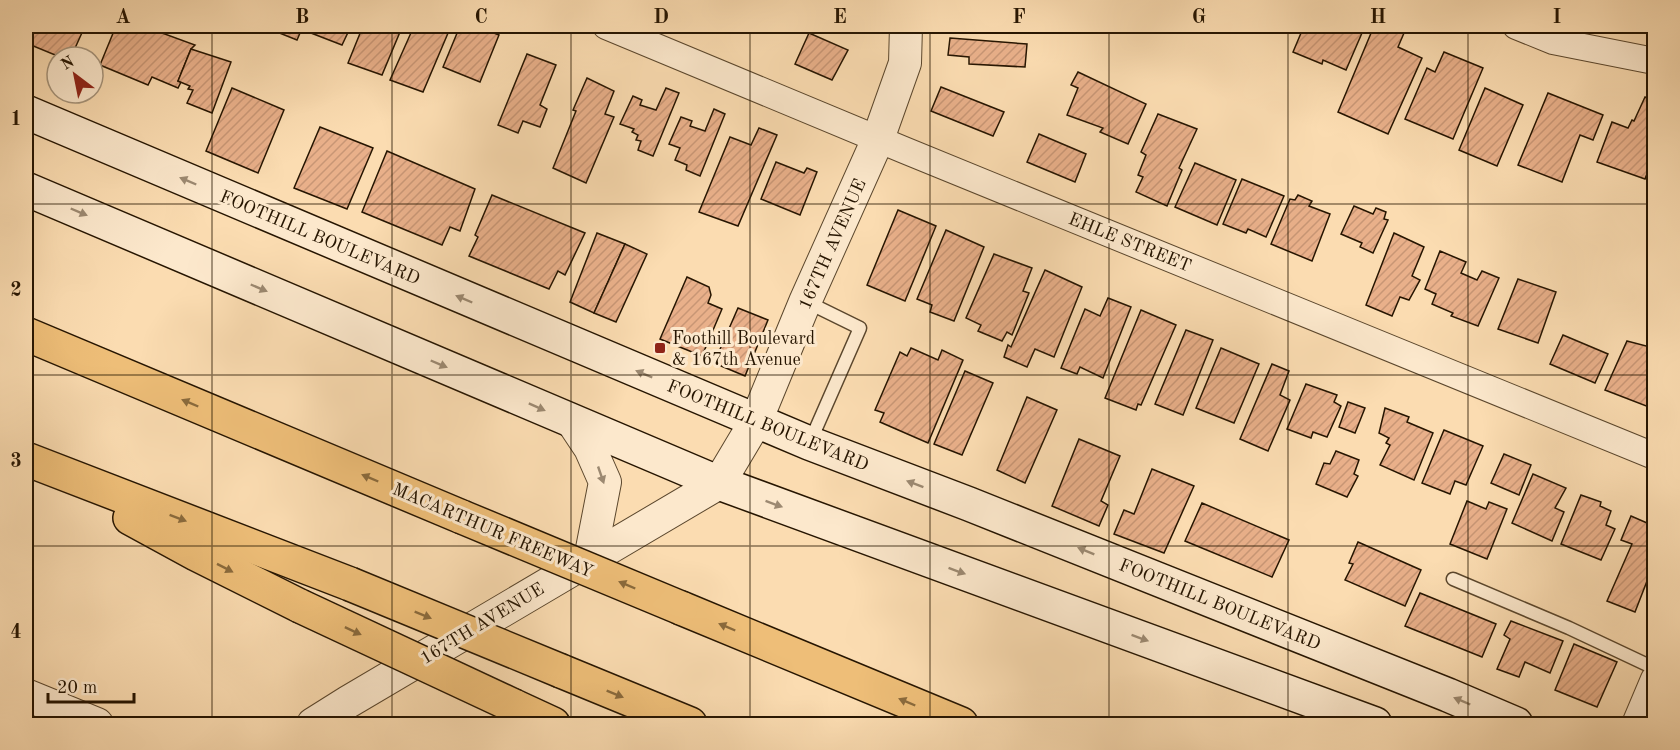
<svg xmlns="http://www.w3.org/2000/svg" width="1680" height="750" font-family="'Old Standard TT',serif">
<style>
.building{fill:url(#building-hatch);stroke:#261501;stroke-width:1.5}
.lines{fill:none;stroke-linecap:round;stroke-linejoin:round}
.service-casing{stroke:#5b472d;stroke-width:15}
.minor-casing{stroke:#5b472d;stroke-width:28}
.tertiary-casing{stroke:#5b472d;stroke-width:34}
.secondary-casing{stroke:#261501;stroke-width:36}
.motorway-casing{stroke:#261501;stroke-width:36}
.service{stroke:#fce8cc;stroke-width:12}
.minor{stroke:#fce8cc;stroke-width:26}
.tertiary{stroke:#fce8cc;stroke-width:32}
.secondary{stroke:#fce8cc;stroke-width:33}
.motorway{stroke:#eebe78;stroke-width:33}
.motorway-bridge-casing{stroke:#261501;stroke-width:36;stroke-linecap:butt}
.motorway-bridge{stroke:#eebe78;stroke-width:33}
.oneway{fill:#9c8971}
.oneway2{fill:#8a6a3c}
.grid{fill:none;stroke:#261501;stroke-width:1.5;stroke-opacity:0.55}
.poi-dot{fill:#8f2418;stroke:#fce8cc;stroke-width:2}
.labels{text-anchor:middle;stroke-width:6;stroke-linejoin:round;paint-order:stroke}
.street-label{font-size:18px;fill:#261501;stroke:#fce8cc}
.poi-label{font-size:18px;fill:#261501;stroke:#fce8cc;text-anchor:start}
.neatline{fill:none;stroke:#261501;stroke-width:2}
.grid-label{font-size:20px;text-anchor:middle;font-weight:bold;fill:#261501}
</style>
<defs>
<pattern id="building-hatch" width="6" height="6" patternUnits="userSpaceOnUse" patternTransform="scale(1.5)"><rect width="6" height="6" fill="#e9b08a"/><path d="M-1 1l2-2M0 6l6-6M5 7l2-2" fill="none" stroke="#c89675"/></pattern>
</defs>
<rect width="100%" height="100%" fill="#fbdcb1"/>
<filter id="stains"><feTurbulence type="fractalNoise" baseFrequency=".00333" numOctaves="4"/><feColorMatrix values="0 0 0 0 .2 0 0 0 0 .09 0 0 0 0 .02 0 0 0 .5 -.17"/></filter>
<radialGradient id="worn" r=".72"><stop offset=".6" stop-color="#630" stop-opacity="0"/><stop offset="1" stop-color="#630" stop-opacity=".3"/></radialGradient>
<!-- building -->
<g class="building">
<path d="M26,26H85L71,57H60L26,43Z"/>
<path d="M116,26H143L195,45L191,49L178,81L181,82L178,88L152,77L148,85L100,65Z"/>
<path d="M262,26H303L297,40Z"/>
<path d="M314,26H351L342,45L311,33Z"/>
<path d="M363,26H406L403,33L400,32L382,75L348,63Z"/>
<path d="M414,26L427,29L429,26H451L423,92L390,80Z"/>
<path d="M460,26H476L499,35L480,82L443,67Z"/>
<path d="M1304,26H1365L1346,70L1323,60L1322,64L1293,52Z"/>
<path d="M1374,26H1407L1398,47L1422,58L1388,134L1338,112Z"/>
<path d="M809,33L848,50L832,80L795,64Z"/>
<path d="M950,38L1027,44L1025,67L969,64V57L948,55Z"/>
<path d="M191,49L231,62L212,113L187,103L193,90L188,89L190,86L178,81Z"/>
<path d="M1444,52L1483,68L1453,139L1405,119L1427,68L1435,72Z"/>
<path d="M527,54L556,65L540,105L547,109L540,127L523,121L518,133L498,125Z"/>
<path d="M1078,72L1146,104L1128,144L1100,132L1103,128L1067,115L1078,88L1071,85Z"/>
<path d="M587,78L614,91L605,114L614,117L586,183L553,168L576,111L573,110Z"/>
<path d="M941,87L1004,112L993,136L931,111Z"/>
<path d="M232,88L284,110L258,173L206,151Z"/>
<path d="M666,88L679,93L653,156L638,150L641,141L636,140L638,135L632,132L634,129L620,124L633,96L642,100L640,105L656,110Z"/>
<path d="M1485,88L1523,105L1497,166L1459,150Z"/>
<path d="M1548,93L1603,115L1593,140L1580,135L1562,182L1518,165Z"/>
<path d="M1645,97L1654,102V155L1645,179L1597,162L1612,122L1628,128L1632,120L1634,121Z"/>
<path d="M714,109L725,114L700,176L686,170L687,165L675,160L680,148L669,144L681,117L692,121L690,126L705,131Z"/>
<path d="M1158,114L1197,129L1179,168L1182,170L1167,206L1136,192L1143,177L1138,175L1146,155L1141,152Z"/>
<path d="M320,127L373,148L347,209L294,188Z"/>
<path d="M759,128L777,135L738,226L699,212L730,137L751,145Z"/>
<path d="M1039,134L1086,154L1075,182L1027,162Z"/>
<path d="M387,151L475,189L460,231L450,227L442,245L362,212Z"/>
<path d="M776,162L804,173L807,168L817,172L800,215L761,199Z"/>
<path d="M1195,163L1236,180L1217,225L1175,207Z"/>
<path d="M1242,179L1284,196L1266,237L1248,229L1246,233L1223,224Z"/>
<path d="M492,195L585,233L565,275L558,271L549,289L469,256L478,237L475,235Z"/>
<path d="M1298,195L1312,201L1309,206L1330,214L1312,261L1271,244L1290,199L1295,200Z"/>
<path d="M1354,206L1373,214L1376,208L1386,212L1384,219L1388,220L1373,253L1360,247L1362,243L1341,234Z"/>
<path d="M898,210L936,226L905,301L867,285Z"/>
<path d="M946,230L984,247L954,321L930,312L932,305L917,299Z"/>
<path d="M597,233L625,244L594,313L570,302Z"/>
<path d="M1394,233L1424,247L1412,276L1420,280L1409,300L1400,297L1392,316L1366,305Z"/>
<path d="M625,244L647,254L616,322L594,313Z"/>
<path d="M1440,251L1466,262L1461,273L1477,280L1482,271L1499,278L1478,326L1451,316L1453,313L1432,304L1436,294L1425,289Z"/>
<path d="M994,254L1032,268L1023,291L1029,293L1012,335L1007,332L1002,341L978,331L981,325L966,318Z"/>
<path d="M1045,270L1082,287L1054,357L1035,349L1027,367L1004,357L1008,345L1011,347Z"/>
<path d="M687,277L709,287L711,295L708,303L722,309L702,356L660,339Z"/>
<path d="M1518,279L1556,292L1538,343L1498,329Z"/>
<path d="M1108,298L1131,307L1103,378L1080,367L1077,374L1061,368L1085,309L1100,316Z"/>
<path d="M738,308L768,320L745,376L714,363Z"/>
<path d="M1141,310L1176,325L1141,405L1138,404L1136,410L1105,398Z"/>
<path d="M1186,330L1213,340L1183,415L1155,404Z"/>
<path d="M1563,335L1608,354L1595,383L1550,364Z"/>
<path d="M1627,341L1654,348V409L1605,390Z"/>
<path d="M911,348L938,360L942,350L963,360L928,443L880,422L884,413L875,410L900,352L907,356Z"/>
<path d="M1221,348L1259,364L1234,423L1196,408Z"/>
<path d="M1272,364L1289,371L1280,395L1290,400L1268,451L1240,439Z"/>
<path d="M965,371L993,383L962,455L934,444Z"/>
<path d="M1306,384L1337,395L1334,402L1341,406L1327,437L1313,432L1311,438L1287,429Z"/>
<path d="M1027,397L1057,410L1025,483L997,470Z"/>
<path d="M1348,402L1365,408L1355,433L1339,427Z"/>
<path d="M1385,408L1409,417L1407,422L1433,433L1414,480L1380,465L1390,445L1386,443L1389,438L1379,433Z"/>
<path d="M1444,430L1483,446L1466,485L1455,481L1450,494L1422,483Z"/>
<path d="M1079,439L1120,456L1101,501L1108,505L1099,526L1052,506Z"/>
<path d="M1336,451L1359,460L1354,474L1358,476L1347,497L1316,484L1324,463L1330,464Z"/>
<path d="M1504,454L1531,465L1519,495L1491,483Z"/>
<path d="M1152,469L1194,486L1164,553L1114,534L1124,510L1134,514Z"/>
<path d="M1533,474L1566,488L1555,508L1564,512L1552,541L1512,523Z"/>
<path d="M1581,495L1601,502L1600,506L1611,511L1606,525L1615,529L1601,560L1561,544Z"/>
<path d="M1467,501L1486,509L1489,502L1507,509L1487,559L1450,544Z"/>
<path d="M1202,503L1289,540L1272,577L1185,541Z"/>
<path d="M1631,516L1654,526V563L1635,612L1607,601L1632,544L1621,540Z"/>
<path d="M1358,542L1421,570L1405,606L1345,580L1353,564L1349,563Z"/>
<path d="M1420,593L1496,624L1482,657L1405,626Z"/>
<path d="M1511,621L1563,641L1550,673L1525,662L1519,677L1497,669L1510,639L1504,635Z"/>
<path d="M1574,644L1617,662L1597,707L1555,690Z"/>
</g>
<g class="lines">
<!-- service casing -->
<g class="service-casing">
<g id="service">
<path d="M807,302L860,328L810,442"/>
<path d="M1453,579L1569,628L1654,668"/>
</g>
</g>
<!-- minor casing -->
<g class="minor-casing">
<g id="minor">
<path d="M606,26L904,150L1654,456"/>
<path d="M1516,26L1553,41L1654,61"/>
<path d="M1635,724L1654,679"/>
</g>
</g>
<!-- tertiary casing -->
<g class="tertiary-casing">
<g id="tertiary">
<path d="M574,424L590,448L605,482L590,559"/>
<path d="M26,695L97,724"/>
<path d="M313,724L348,702L719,483L756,421L805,302L878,139L905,63L906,26"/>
</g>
</g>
<!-- secondary casing -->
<g class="secondary-casing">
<g id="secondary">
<path d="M26,112L809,443L969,504L1448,695L1516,724"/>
<path d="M26,189L719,483L1375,724"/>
</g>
</g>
<!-- motorway casing -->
<g class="motorway-casing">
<g id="motorway">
<path d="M26,334L462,517"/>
<path d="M26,459L350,584"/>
<path d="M130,518L196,554L300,606"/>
<path d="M681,608L961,724"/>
<path d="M561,671L690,724"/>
<path d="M514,706L553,724"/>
</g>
</g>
<!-- service -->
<use href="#service" class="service"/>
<!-- minor -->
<use href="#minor" class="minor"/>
<!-- tertiary -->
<use href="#tertiary" class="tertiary"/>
<!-- secondary -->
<use href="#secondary" class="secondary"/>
<!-- motorway -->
<use href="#motorway" class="motorway"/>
<!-- motorway-bridge casing -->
<g class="motorway-bridge-casing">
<g id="motorway-bridge">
<path d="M462,517L681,608"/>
<path d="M350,584L561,671"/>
<path d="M300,606L514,706"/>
</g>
</g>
<!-- motorway-bridge -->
<use href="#motorway-bridge" class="motorway-bridge"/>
</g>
<!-- one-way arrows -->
<defs><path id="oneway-solid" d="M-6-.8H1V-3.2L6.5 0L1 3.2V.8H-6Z" transform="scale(1.5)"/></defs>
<g class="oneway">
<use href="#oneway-solid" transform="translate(188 181) rotate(-157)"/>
<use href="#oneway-solid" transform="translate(79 212) rotate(23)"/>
<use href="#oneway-solid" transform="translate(259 288) rotate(23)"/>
<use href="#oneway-solid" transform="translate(464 299) rotate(-157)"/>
<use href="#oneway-solid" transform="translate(439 364) rotate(23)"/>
<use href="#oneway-solid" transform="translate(644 374) rotate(-157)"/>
<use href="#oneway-solid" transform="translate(537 407) rotate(24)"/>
<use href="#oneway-solid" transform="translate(601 475) rotate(71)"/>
<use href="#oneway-solid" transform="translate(915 484) rotate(-159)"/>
<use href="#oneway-solid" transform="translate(774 504) rotate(20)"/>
<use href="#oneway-solid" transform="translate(1086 551) rotate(-158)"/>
<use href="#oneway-solid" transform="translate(957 571) rotate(20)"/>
<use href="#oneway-solid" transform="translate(1140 638) rotate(20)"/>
<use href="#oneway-solid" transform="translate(1462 701) rotate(-157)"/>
</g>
<g class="oneway2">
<use href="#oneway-solid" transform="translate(190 403) rotate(-157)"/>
<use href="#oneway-solid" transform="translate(370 478) rotate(-157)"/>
<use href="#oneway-solid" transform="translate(178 518) rotate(21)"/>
<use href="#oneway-solid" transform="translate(225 568) rotate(27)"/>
<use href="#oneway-solid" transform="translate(627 585) rotate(-157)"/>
<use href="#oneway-solid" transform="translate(423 615) rotate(22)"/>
<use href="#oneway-solid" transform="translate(727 627) rotate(-157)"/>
<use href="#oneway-solid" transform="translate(353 631) rotate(25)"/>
<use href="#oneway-solid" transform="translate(615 694) rotate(22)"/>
<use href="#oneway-solid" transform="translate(907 702) rotate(-157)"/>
</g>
<!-- grid -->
<path class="grid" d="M212,26V724M392,26V724M571,26V724M750,26V724M930,26V724M1109,26V724M1288,26V724M1468,26V724M26,204H1654M26,375H1654M26,546H1654"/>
<!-- markers -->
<rect class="poi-dot" x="654" y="342" width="12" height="12" rx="3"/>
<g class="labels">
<!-- street labels -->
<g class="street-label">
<text transform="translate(320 237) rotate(23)" y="6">FOOTHILL BOULEVARD</text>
<text transform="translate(1130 242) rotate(22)" y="6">EHLE STREET</text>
<text transform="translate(832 244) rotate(-66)" y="6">167TH AVENUE</text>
<text transform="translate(768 425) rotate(22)" y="6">FOOTHILL BOULEVARD</text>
<text transform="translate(493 530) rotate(23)" y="6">MACARTHUR FREEWAY</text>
<text transform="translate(1220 604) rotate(22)" y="6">FOOTHILL BOULEVARD</text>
<text transform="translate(482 623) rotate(-31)" y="6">167TH AVENUE</text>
</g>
<!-- poi labels -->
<g class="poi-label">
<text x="672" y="344">Foothill Boulevard<tspan x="672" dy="21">&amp; 167th Avenue</tspan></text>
</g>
</g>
<!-- margin -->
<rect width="1680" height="750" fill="none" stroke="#fbdcb1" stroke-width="66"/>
<!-- north arrow -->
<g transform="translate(75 75) rotate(328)"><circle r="28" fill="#fce8cc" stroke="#a6947b" stroke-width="1.5"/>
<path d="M0-4.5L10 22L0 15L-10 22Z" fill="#8f2418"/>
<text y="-9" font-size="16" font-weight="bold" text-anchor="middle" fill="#261501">N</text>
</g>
<!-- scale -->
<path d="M48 693v9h86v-9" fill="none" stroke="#261501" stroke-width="3"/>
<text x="57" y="693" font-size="18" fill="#261501" stroke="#fce8cc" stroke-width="4.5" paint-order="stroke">20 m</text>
<rect x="33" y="33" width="1614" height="684" class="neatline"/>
<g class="grid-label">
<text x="123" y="23">A</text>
<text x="302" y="23">B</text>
<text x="481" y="23">C</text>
<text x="661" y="23">D</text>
<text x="840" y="23">E</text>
<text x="1019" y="23">F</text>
<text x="1199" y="23">G</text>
<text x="1378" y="23">H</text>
<text x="1557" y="23">I</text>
<text x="16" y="125">1</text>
<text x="16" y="296">2</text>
<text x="16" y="467">3</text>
<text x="16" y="638">4</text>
</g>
<rect width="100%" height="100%" filter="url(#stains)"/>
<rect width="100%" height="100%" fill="url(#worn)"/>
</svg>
